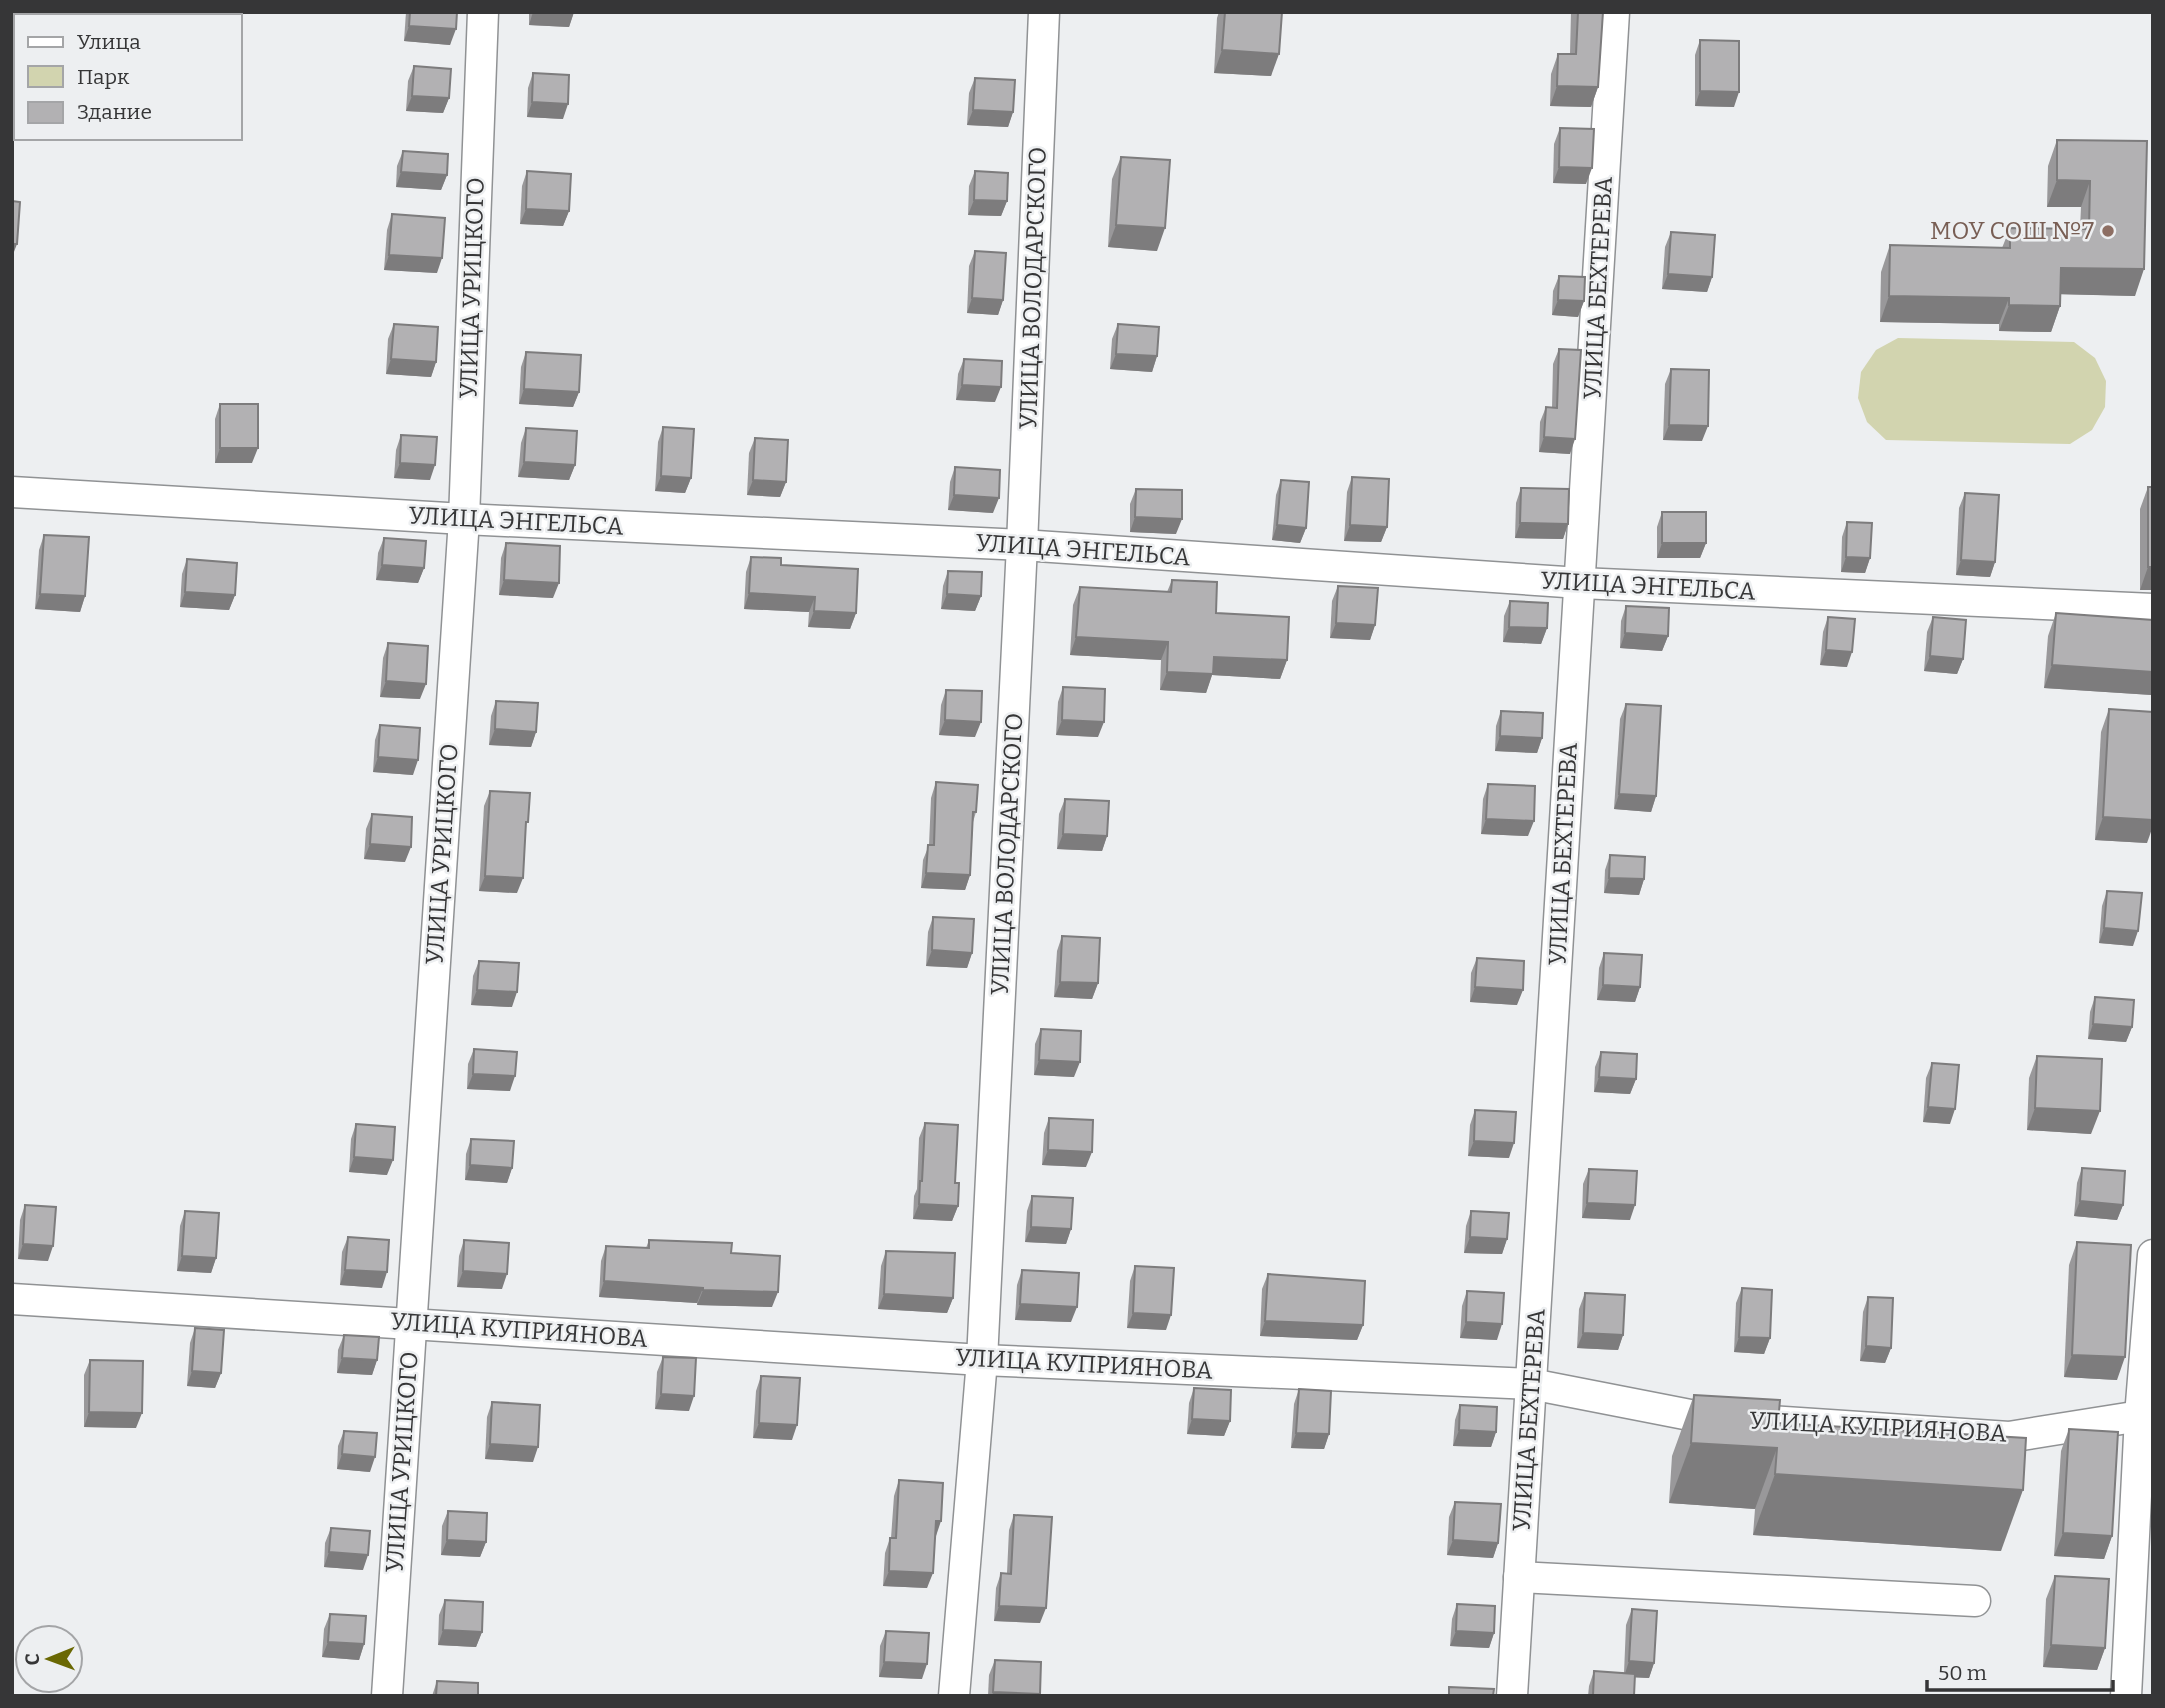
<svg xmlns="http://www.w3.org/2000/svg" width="2165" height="1708" font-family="Bitter,serif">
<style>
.green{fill:#d2d4af}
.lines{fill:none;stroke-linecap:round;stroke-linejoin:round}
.minor-casing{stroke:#909294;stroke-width:33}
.minor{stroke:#fff;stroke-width:30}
.wall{fill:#99989a}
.shaded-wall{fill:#7d7c7d}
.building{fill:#b2b1b3;stroke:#7d7c7d;stroke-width:2}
.education-dot{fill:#8d6e63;stroke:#edeff1;stroke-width:2.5}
.labels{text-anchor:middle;stroke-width:5;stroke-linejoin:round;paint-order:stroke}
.education-label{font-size:24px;fill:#785e54;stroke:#edeff1;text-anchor:end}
.street-label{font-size:24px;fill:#363637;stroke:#edeff1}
</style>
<rect width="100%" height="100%" fill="#edeff1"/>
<!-- green -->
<path class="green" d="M1898,338L2074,342L2095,358L2106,381L2105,407L2092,430L2070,444L1886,440L1867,422L1858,398L1861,372L1876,350Z"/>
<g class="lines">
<!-- minor casing -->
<g class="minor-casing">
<g id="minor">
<path d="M12,492L464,519L1022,545L1580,583L2153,609"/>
<path d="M12,1299L982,1360L1531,1384L1695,1416L2009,1437L2140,1416L2153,1417"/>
<path d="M1519,1577L1975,1601"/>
<path d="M387,1696L464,519L483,12"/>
<path d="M954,1696L982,1360L1022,545L1044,12"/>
<path d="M1512,1696L1614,12"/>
<path d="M2126,1696L2140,1416L2153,1255"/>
</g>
</g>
<!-- minor -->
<use href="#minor" class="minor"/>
</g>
<!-- wall -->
<g class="wall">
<path d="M406,12H457L450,45L404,41Z"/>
<path d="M529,12H574L569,27L529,25Z"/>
<path d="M1219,12H1282L1271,76L1214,73L1217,18Z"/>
<path d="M1571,12H1603L1598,87L1591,107L1550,106L1551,74L1558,54H1570Z"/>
<path d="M1700,40L1734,107L1695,106V55Z"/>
<path d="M414,66L449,98L443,113L406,111L408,81Z"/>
<path d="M533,73L563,119L527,117L528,88Z"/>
<path d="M975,78L1013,112L1008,127L967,125L969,93Z"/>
<path d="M1560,128L1586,184L1553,183L1554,144Z"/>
<path d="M2057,140L2147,141L2135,296L2060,294V306L2051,332L1999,331V324L1880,322L1881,272L1890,245L2002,248L2010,228L2080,229L2081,207H2047L2048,166Z"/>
<path d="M403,151L447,175L441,190L396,187L397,166Z"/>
<path d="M1121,157L1157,251L1108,247L1112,179Z"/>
<path d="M527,171L569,211L563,226L520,224L522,186Z"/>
<path d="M975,171L1007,201L1001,216L968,215L969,186Z"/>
<path d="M392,214L437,273L384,270L387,230Z"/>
<path d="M1671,232L1712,277L1707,292L1662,289L1665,247Z"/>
<path d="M975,251L1003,300L998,315L967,313L969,266Z"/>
<path d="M1559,276L1584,301L1578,317L1552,315L1553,291Z"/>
<path d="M394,324L436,362L431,377L386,374L388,339Z"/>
<path d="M1118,324L1157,356L1152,372L1110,369L1112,339Z"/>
<path d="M1559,349L1570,454L1539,452L1540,422L1546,407L1552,408L1553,364Z"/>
<path d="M526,352L579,392L573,407L519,404L521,367Z"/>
<path d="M964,359L995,402L956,400L958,374Z"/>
<path d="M1671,369L1702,441L1663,440L1665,384Z"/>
<path d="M220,404L252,463H215V419Z"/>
<path d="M663,427L691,478L685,493L655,491L658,442Z"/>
<path d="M526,428L575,465L569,480L518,477L521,443Z"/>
<path d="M401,435L430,480L394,478L396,450Z"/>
<path d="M755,438L786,482L780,497L747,495L749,453Z"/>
<path d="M955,467L993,513L948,510L950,482Z"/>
<path d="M1352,477L1387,527L1381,542L1344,541L1347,492Z"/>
<path d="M1281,480L1306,528L1300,543L1272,540L1276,495Z"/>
<path d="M2148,487H2153V590H2140V509Z"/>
<path d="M1521,488L1568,524L1563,539L1515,538L1516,503Z"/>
<path d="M1136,489L1176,534L1130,532V504Z"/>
<path d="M1965,493L1995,562L1990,577L1956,575L1959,508Z"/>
<path d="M1662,512L1706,543L1700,558H1657V527Z"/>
<path d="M1847,522L1870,558L1865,573L1841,572L1842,537Z"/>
<path d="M44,535L85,596L80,612L35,609L39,550Z"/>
<path d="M384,538L424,568L418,583L376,580L378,553Z"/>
<path d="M506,543L553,598L499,595L501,558Z"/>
<path d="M751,557L781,565L856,613L850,629L808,627L809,612L744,609L746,572Z"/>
<path d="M187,559L235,595L229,610L180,607L182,574Z"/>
<path d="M948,571L981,596L975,611L941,609L943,586Z"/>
<path d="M1172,580L1216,613L1287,660L1280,679L1212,675L1206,693L1160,690L1161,660L1070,655L1073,605L1080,587L1167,592Z"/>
<path d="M1338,586L1375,625L1370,640L1330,638L1332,601Z"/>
<path d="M1510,601L1547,628L1541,644L1503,642L1504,616Z"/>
<path d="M1626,606L1668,636L1662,651L1620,648L1621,621Z"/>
<path d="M2056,613L2152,695L2044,688L2048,636Z"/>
<path d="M1828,617L1847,667L1820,665L1823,632Z"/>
<path d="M1933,617L1963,659L1957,674L1924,671L1927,632Z"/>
<path d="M388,643L420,699L380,697L383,658Z"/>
<path d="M1063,687L1098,737L1056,735L1058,702Z"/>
<path d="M946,690L975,737L939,735L941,705Z"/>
<path d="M496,701L536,732L531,747L489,745L491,716Z"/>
<path d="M1626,704L1656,796L1651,812L1614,809L1620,719Z"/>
<path d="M2109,709L2147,843L2095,840L2101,732Z"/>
<path d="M1501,711L1542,738L1537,753L1495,751L1496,726Z"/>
<path d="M380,725L413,775L373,772L375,740Z"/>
<path d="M936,782L976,812L973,822L970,875L965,890L921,888L923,860L929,845L931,798Z"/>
<path d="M1488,784L1528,836L1481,834L1483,799Z"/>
<path d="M490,791L517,893L479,891L484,806Z"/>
<path d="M1065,799L1107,836L1102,851L1057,849L1059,814Z"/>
<path d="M372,814L405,862L364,859L366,829Z"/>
<path d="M1610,855L1644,879L1639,895L1604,893L1605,870Z"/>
<path d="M2107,891L2133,946L2099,943L2102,906Z"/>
<path d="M933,917L972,953L967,968L926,966L928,932Z"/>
<path d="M1062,936L1098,983L1092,999L1054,997L1057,951Z"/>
<path d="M1604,953L1640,987L1635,1002L1597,1000L1599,968Z"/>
<path d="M1477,958L1517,1005L1470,1002L1471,973Z"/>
<path d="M479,961L512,1007L471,1005L473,976Z"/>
<path d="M2095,997L2132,1027L2126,1042L2088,1039L2090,1012Z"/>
<path d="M1041,1029L1074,1077L1034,1075L1035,1044Z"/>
<path d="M474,1049L510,1091L467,1089L468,1064Z"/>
<path d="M1601,1052L1636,1079L1630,1094L1594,1092L1595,1067Z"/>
<path d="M2037,1056L2091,1134L2027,1130L2029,1078Z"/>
<path d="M1932,1063L1950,1124L1923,1122L1926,1078Z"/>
<path d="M1475,1110L1509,1158L1468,1156L1470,1125Z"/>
<path d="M1049,1118L1086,1167L1042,1165L1044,1133Z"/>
<path d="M925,1123L958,1206L952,1221L913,1219L914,1196L917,1189L919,1138Z"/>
<path d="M356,1124L387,1175L349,1172L351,1139Z"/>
<path d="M471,1139L512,1168L507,1183L465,1180L466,1154Z"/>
<path d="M2082,1168L2123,1205L2117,1220L2074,1216L2077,1183Z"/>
<path d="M1589,1169L1630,1220L1582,1218L1583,1184Z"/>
<path d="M1032,1196L1071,1229L1066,1244L1025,1242L1027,1211Z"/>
<path d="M25,1205L48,1261L18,1259L20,1220Z"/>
<path d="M185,1211L216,1258L211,1273L177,1271L180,1226Z"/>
<path d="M1471,1211L1507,1239L1502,1254L1464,1253L1466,1226Z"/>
<path d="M348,1237L382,1288L340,1285L342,1252Z"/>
<path d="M464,1240L502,1289L457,1287L459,1256Z"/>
<path d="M649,1240L731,1253L772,1307L697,1305V1303L599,1297L601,1261L606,1246L646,1248Z"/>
<path d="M2077,1242L2117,1380L2064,1377L2069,1265Z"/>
<path d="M886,1251L953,1298L947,1313L878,1309L881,1266Z"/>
<path d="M1135,1266L1166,1330L1127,1328L1130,1281Z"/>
<path d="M1022,1270L1071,1322L1015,1320L1017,1285Z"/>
<path d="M1268,1274L1363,1325L1357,1340L1260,1336L1262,1289Z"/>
<path d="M1742,1288L1770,1338L1764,1354L1734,1352L1736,1303Z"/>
<path d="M1467,1291L1497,1340L1460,1338L1462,1306Z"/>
<path d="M1585,1293L1623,1335L1618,1350L1577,1348L1579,1309Z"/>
<path d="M1868,1297L1891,1348L1885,1363L1860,1361L1863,1312Z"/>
<path d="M195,1328L221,1373L215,1388L187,1386L190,1343Z"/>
<path d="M344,1335L377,1360L372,1375L337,1373L338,1350Z"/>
<path d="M663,1357L689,1411L655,1409L657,1372Z"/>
<path d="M90,1360L136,1428L84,1427V1375Z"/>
<path d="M761,1376L792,1440L753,1438L756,1391Z"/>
<path d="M1194,1388L1230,1421L1224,1436L1187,1434L1189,1403Z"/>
<path d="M1299,1389L1329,1434L1324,1449L1291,1448L1294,1404Z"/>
<path d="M1694,1395L1778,1423L2001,1551L1753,1535L1755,1509L1669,1503L1672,1456Z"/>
<path d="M492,1402L533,1462L485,1459L487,1417Z"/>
<path d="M1460,1405L1496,1432L1491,1447L1453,1446L1455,1420Z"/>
<path d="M2069,1429L2112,1536L2104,1559L2054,1556L2061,1451Z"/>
<path d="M344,1431L370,1472L337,1469L338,1446Z"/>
<path d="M899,1480L936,1536H935L927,1588L883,1586L885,1553L890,1538H891L894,1496Z"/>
<path d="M1455,1502L1498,1543L1493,1558L1447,1555L1449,1517Z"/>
<path d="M448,1511L486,1542L480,1557L441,1555L442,1526Z"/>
<path d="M1014,1515L1040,1623L994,1621L996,1588L1001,1573H1007L1009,1530Z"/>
<path d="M331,1528L363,1570L324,1567L325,1543Z"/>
<path d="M2055,1576L2105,1648L2097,1670L2043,1667L2046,1599Z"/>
<path d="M445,1600L482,1632L476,1647L438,1645L439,1615Z"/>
<path d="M1457,1604L1494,1633L1489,1648L1450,1646L1452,1619Z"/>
<path d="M1632,1609L1654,1663L1649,1678L1635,1677L1634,1696H1588L1589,1686L1594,1671L1624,1673L1626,1625Z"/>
<path d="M330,1614L364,1644L359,1660L322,1657L324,1629Z"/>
<path d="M886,1631L922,1679L879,1677L880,1646Z"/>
<path d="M995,1660L1039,1696H988L989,1675Z"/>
<path d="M437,1681L478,1696H432Z"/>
</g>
<!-- shaded-wall -->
<g class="shaded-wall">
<path d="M12,12H62L61,16H16V25H12Z"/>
<path d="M533,12H574L569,27L529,25Z"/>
<path d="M409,26L456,29L450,45L404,41Z"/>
<path d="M1222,50L1279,54L1271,76L1214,73Z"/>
<path d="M1557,86L1598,87L1591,107L1550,106Z"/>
<path d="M1700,91L1739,92L1734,107L1695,106Z"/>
<path d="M412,96L449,98L443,113L406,111Z"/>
<path d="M532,102L568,104L563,119L527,117Z"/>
<path d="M973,110L1013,112L1008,127L967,125Z"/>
<path d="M1559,167L1592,168L1586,184L1553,183Z"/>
<path d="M401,172L447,175L441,190L396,187Z"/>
<path d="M2057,180L2090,181L2081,207H2047Z"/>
<path d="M974,200L1007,201L1001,216L968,215Z"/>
<path d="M526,209L569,211L563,226L520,224Z"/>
<path d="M1116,225L1165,228L1157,251L1108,247Z"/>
<path d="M12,244H17L12,257Z"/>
<path d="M389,255L442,258L437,273L384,270Z"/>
<path d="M2061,268L2144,269L2135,296L2051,294Z"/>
<path d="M1668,274L1712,277L1707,292L1662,289Z"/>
<path d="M1889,296L2009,298L1999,324L1880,322Z"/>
<path d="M972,298L1003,300L998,315L967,313Z"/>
<path d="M1558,300L1584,301L1578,317L1552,315Z"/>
<path d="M2009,305L2060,306L2051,332L1999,331Z"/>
<path d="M1116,354L1157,356L1152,372L1110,369Z"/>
<path d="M391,359L436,362L431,377L386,374Z"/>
<path d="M962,385L1001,387L995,402L956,400Z"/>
<path d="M524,389L579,392L573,407L519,404Z"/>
<path d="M1669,425L1708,426L1702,441L1663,440Z"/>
<path d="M1544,437L1575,439L1570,454L1539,452Z"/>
<path d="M220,448H258L252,463H215Z"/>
<path d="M524,462L575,465L569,480L518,477Z"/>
<path d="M400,463L435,465L430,480L394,478Z"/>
<path d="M661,476L691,478L685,493L655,491Z"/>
<path d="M753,480L786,482L780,497L747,495Z"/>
<path d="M954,495L999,498L993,513L948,510Z"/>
<path d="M1135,517L1182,519L1176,534L1130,532Z"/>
<path d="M1520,523L1568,524L1563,539L1515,538Z"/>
<path d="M1277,525L1306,528L1300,543L1272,540Z"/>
<path d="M1350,525L1387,527L1381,542L1344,541Z"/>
<path d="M1662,543H1706L1700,558H1657Z"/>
<path d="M1846,557L1870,558L1865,573L1841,572Z"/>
<path d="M1961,560L1995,562L1990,577L1956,575Z"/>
<path d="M382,565L424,568L418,583L376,580Z"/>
<path d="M2148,567H2153V590H2140Z"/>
<path d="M504,580L559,583L553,598L499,595Z"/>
<path d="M185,592L235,595L229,610L180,607Z"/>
<path d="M749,593L815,597L809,612L744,609Z"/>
<path d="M40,594L85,596L80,612L35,609Z"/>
<path d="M947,594L981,596L975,611L941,609Z"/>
<path d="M814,611L856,613L850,629L808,627Z"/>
<path d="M1336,623L1375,625L1370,640L1330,638Z"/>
<path d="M1509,627L1547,628L1541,644L1503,642Z"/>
<path d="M1625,633L1668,636L1662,651L1620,648Z"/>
<path d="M1076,637L1168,642L1161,660L1070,655Z"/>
<path d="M1826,650L1852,652L1847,667L1820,665Z"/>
<path d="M1930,656L1963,659L1957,674L1924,671Z"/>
<path d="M1214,657L1287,660L1280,679L1212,675L1206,693L1160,690L1167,672Z"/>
<path d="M2052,665L2153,672V692L2152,695L2044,688Z"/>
<path d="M386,681L426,684L420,699L380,697Z"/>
<path d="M945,720L981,722L975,737L939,735Z"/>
<path d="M1062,720L1104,722L1098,737L1056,735Z"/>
<path d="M495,729L536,732L531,747L489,745Z"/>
<path d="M1500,736L1542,738L1537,753L1495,751Z"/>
<path d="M378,757L418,760L413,775L373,772Z"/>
<path d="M1619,794L1656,796L1651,812L1614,809Z"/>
<path d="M2103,817L2153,820V826L2147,843L2095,840Z"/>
<path d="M1486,819L1534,821L1528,836L1481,834Z"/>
<path d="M1063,834L1107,836L1102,851L1057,849Z"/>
<path d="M370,844L411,847L405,862L364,859Z"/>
<path d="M926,873L970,875L965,890L921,888Z"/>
<path d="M485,876L523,878L517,893L479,891Z"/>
<path d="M1609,878L1644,879L1639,895L1604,893Z"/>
<path d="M2104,928L2138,931L2133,946L2099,943Z"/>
<path d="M932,950L972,953L967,968L926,966Z"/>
<path d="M1060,982L1098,983L1092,999L1054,997Z"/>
<path d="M1603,985L1640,987L1635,1002L1597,1000Z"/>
<path d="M1475,987L1523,990L1517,1005L1470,1002Z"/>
<path d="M477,990L517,992L512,1007L471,1005Z"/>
<path d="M2093,1024L2132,1027L2126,1042L2088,1039Z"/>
<path d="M1039,1060L1080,1062L1074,1077L1034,1075Z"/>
<path d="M473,1074L515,1076L510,1091L467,1089Z"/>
<path d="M1599,1077L1636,1079L1630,1094L1594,1092Z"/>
<path d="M1928,1107L1955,1109L1950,1124L1923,1122Z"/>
<path d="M2035,1108L2100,1111L2091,1134L2027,1130Z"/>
<path d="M1474,1141L1514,1143L1509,1158L1468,1156Z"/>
<path d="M1048,1150L1092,1152L1086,1167L1042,1165Z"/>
<path d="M354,1157L393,1160L387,1175L349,1172Z"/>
<path d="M470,1165L512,1168L507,1183L465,1180Z"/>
<path d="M2080,1201L2123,1205L2117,1220L2074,1216Z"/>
<path d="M1587,1203L1635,1205L1630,1220L1582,1218Z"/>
<path d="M919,1204L958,1206L952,1221L913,1219Z"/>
<path d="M1031,1227L1071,1229L1066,1244L1025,1242Z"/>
<path d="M1470,1237L1507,1239L1502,1254L1464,1253Z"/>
<path d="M23,1244L53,1246L48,1261L18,1259Z"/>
<path d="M182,1256L216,1258L211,1273L177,1271Z"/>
<path d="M345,1270L387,1272L382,1288L340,1285Z"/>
<path d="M463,1271L507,1274L502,1289L457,1287Z"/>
<path d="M604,1281L703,1288L697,1303L599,1297Z"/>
<path d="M703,1290L778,1292L772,1307L697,1305Z"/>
<path d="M884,1294L953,1298L947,1313L878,1309Z"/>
<path d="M1020,1304L1077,1307L1071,1322L1015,1320Z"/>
<path d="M1133,1313L1171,1315L1166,1330L1127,1328Z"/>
<path d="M1265,1321L1363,1325L1357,1340L1260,1336Z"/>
<path d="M1466,1322L1502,1324L1497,1340L1460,1338Z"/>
<path d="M1583,1333L1623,1335L1618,1350L1577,1348Z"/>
<path d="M1739,1337L1770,1338L1764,1354L1734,1352Z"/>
<path d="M1866,1346L1891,1348L1885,1363L1860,1361Z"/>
<path d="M2072,1355L2125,1357L2117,1380L2064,1377Z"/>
<path d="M342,1358L377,1360L372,1375L337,1373Z"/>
<path d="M192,1371L221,1373L215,1388L187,1386Z"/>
<path d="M661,1394L694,1396L689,1411L655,1409Z"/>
<path d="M89,1412L142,1413L136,1428L84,1427Z"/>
<path d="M1192,1419L1230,1421L1224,1436L1187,1434Z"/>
<path d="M759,1423L797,1425L792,1440L753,1438Z"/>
<path d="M1459,1430L1496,1432L1491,1447L1453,1446Z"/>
<path d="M1296,1433L1329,1434L1324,1449L1291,1448Z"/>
<path d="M1691,1443L1777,1448L1755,1509L1669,1503Z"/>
<path d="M490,1444L538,1447L533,1462L485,1459Z"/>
<path d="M342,1454L375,1457L370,1472L337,1469Z"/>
<path d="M1775,1474L2023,1490L2001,1551L1753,1535Z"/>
<path d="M936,1521H941L936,1536H930Z"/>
<path d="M2063,1533L2112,1536L2104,1559L2054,1556Z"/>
<path d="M447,1540L486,1542L480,1557L441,1555Z"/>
<path d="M1453,1540L1498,1543L1493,1558L1447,1555Z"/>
<path d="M329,1552L368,1555L363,1570L324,1567Z"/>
<path d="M889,1571L933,1573L927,1588L883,1586Z"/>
<path d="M999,1606L1046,1608L1040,1623L994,1621Z"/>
<path d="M443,1630L482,1632L476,1647L438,1645Z"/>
<path d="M1456,1631L1494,1633L1489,1648L1450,1646Z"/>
<path d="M328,1642L364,1644L359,1660L322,1657Z"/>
<path d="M2051,1645L2105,1648L2097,1670L2043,1667Z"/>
<path d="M1629,1661L1654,1663L1649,1678L1624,1677Z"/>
<path d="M884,1662L927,1664L922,1679L879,1677Z"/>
<path d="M993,1692L1040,1694L1039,1696H992Z"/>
</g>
<!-- building -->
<g class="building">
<path d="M410,12H457L456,29L409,26Z"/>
<path d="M1225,12H1282L1279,54L1222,50Z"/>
<path d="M1578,12H1603L1598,87L1557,86L1558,54H1576Z"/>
<path d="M1700,40L1739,41V92L1700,91Z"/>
<path d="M414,66L451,69L449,98L412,96Z"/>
<path d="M533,73L569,75L568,104L532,102Z"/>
<path d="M975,78L1015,80L1013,112L973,110Z"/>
<path d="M1560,128L1594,129L1592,168L1559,167Z"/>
<path d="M2057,140L2147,141L2144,269L2061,268L2060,306L2009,305V298L1889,296L1890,245L2010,248V228L2089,229L2090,181L2057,180Z"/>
<path d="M403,151L448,154L447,175L401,172Z"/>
<path d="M1121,157L1170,160L1165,228L1116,225Z"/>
<path d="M527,171L571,174L569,211L526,209Z"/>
<path d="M975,171L1008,173L1007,201L974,200Z"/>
<path d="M12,201L20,202L17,244H12Z"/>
<path d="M392,214L445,218L442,258L389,255Z"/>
<path d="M1671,232L1715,235L1712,277L1668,274Z"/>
<path d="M975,251L1006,253L1003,300L972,298Z"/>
<path d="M1559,276L1585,277L1584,301L1558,300Z"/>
<path d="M394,324L438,327L436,362L391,359Z"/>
<path d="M1118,324L1159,327L1157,356L1116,354Z"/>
<path d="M1559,349L1581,350L1575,439L1544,437L1546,407L1557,408Z"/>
<path d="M526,352L581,355L579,392L524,389Z"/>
<path d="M964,359L1002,361L1001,387L962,385Z"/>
<path d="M1671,369L1709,370L1708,426L1669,425Z"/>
<rect x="220" y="404" width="38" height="44"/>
<path d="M663,427L694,429L691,478L661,476Z"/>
<path d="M526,428L577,431L575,465L524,462Z"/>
<path d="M401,435L437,437L435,465L400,463Z"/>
<path d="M755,438L788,440L786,482L753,480Z"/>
<path d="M955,467L1000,470L999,498L954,495Z"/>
<path d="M1352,477L1389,479L1387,527L1350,525Z"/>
<path d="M1281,480L1309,482L1306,528L1277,525Z"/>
<rect x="2148" y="487" width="5" height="80"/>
<path d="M1521,488L1569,489L1568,524L1520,523Z"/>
<path d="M1136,489L1182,490V519L1135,517Z"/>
<path d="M1965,493L1999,495L1995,562L1961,560Z"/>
<rect x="1662" y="512" width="44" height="31"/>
<path d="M1847,522L1872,523L1870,558L1846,557Z"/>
<path d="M44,535L89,537L85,596L40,594Z"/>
<path d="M384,538L426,541L424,568L382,565Z"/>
<path d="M506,543L560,546L559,583L504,580Z"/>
<path d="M751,557L781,558V565L858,569L856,613L814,611L815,597L749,593Z"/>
<path d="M187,559L237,563L235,595L185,592Z"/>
<path d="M948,571L982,572L981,596L947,594Z"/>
<path d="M1172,580L1217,582L1216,613L1289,617L1287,660L1214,657L1213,674L1167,672L1168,642L1076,637L1080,587L1171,592Z"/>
<path d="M1338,586L1378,588L1375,625L1336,623Z"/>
<path d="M1510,601L1548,603L1547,628L1509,627Z"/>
<path d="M1626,606L1669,608L1668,636L1625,633Z"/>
<path d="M2056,613L2153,620V672L2052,665Z"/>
<path d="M1828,617L1855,619L1852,652L1826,650Z"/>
<path d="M1933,617L1966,620L1963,659L1930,656Z"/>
<path d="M388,643L428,646L426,684L386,681Z"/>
<path d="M1063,687L1105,689L1104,722L1062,720Z"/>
<path d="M946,690L982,691L981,722L945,720Z"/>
<path d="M496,701L538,703L536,732L495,729Z"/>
<path d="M1626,704L1661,706L1656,796L1619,794Z"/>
<path d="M2109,709L2153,712V820L2103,817Z"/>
<path d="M1501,711L1543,713L1542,738L1500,736Z"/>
<path d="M380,725L420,728L418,760L378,757Z"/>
<path d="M936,782L978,785L976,812H973L970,875L926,873L928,845H934Z"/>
<path d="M1488,784L1535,786L1534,821L1486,819Z"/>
<path d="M490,791L530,793L528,822H526L523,878L485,876Z"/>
<path d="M1065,799L1109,801L1107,836L1063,834Z"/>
<path d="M372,814L412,817L411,847L370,844Z"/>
<path d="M1610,855L1645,857L1644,879L1609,878Z"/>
<path d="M2107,891L2142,893L2138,931L2104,928Z"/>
<path d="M933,917L974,919L972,953L932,950Z"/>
<path d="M1062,936L1100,938L1098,983L1060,982Z"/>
<path d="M1604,953L1642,955L1640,987L1603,985Z"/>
<path d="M1477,958L1524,961L1523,990L1475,987Z"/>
<path d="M479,961L519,963L517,992L477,990Z"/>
<path d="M2095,997L2134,1000L2132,1027L2093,1024Z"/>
<path d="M1041,1029L1081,1031L1080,1062L1039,1060Z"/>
<path d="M474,1049L517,1052L515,1076L473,1074Z"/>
<path d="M1601,1052L1637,1054L1636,1079L1599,1077Z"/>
<path d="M2037,1056L2102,1059L2100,1111L2035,1108Z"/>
<path d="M1932,1063L1959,1065L1955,1109L1928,1107Z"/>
<path d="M1475,1110L1516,1112L1514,1143L1474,1141Z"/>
<path d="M1049,1118L1093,1120L1092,1152L1048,1150Z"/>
<path d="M925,1123L958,1125L955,1183H959L958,1206L919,1204L920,1181H922Z"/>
<path d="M356,1124L395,1127L393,1160L354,1157Z"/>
<path d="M471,1139L514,1141L512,1168L470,1165Z"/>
<path d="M2082,1168L2125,1171L2123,1205L2080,1201Z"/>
<path d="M1589,1169L1637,1171L1635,1205L1587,1203Z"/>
<path d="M1032,1196L1073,1198L1071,1229L1031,1227Z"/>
<path d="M25,1205L56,1207L53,1246L23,1244Z"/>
<path d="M185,1211L219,1213L216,1258L182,1256Z"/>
<path d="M1471,1211L1509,1213L1507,1239L1470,1237Z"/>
<path d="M348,1237L389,1240L387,1272L345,1270Z"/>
<path d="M464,1240L509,1243L507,1274L463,1271Z"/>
<path d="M649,1240L732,1243L731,1253L780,1256L778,1292L703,1290V1288L604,1281L606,1246L649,1248Z"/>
<path d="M2077,1242L2131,1245L2125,1357L2072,1355Z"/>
<path d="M886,1251L955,1253L953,1298L884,1294Z"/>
<path d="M1135,1266L1174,1268L1171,1315L1133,1313Z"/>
<path d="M1022,1270L1079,1273L1077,1307L1020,1304Z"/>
<path d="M1268,1274L1365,1281L1363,1325L1265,1321Z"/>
<path d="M1742,1288L1772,1290L1770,1338L1739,1337Z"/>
<path d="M1467,1291L1504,1293L1502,1324L1466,1322Z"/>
<path d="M1585,1293L1625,1295L1623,1335L1583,1333Z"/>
<path d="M1868,1297L1893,1298L1891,1348L1866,1346Z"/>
<path d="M195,1328L224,1330L221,1373L192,1371Z"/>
<path d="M344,1335L379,1337L377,1360L342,1358Z"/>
<path d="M663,1357L696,1358L694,1396L661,1394Z"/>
<path d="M90,1360L143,1361L142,1413L89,1412Z"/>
<path d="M761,1376L800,1378L797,1425L759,1423Z"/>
<path d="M1194,1388L1231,1390L1230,1421L1192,1419Z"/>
<path d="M1299,1389L1331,1391L1329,1434L1296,1433Z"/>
<path d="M1694,1395L1780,1400L1778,1423L2026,1438L2023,1490L1775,1474L1777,1448L1691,1443Z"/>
<path d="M492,1402L540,1405L538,1447L490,1444Z"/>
<path d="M1460,1405L1497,1407L1496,1432L1459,1430Z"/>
<path d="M2069,1429L2118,1432L2112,1536L2063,1533Z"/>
<path d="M344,1431L377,1433L375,1457L342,1454Z"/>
<path d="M899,1480L943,1483L941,1521H936L933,1573L889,1571L890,1538H896Z"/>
<path d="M1455,1502L1501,1504L1498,1543L1453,1540Z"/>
<path d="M448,1511L487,1513L486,1542L447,1540Z"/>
<path d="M1014,1515L1052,1517L1046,1608L999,1606L1001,1573L1011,1574Z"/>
<path d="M331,1528L370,1531L368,1555L329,1552Z"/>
<path d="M2055,1576L2109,1579L2105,1648L2051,1645Z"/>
<path d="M445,1600L483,1602L482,1632L443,1630Z"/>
<path d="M1457,1604L1495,1606L1494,1633L1456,1631Z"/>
<path d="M1632,1609L1657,1611L1654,1663L1629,1661Z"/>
<path d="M330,1614L366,1616L364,1644L328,1642Z"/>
<path d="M886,1631L929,1633L927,1664L884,1662Z"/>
<path d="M995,1660L1041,1662L1040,1694L993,1692Z"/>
<path d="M1594,1671L1635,1674L1634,1696H1593Z"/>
<path d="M437,1681L478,1683V1696H436Z"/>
<path d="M1449,1687L1494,1689L1493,1696H1449Z"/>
</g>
<!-- markers -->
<circle class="education-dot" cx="2108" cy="231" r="7"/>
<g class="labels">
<!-- education labels -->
<g class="education-label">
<text x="2094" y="239">МОУ СОШ №7</text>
</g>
<!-- street labels -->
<g class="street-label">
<text transform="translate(472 288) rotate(-88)" y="8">УЛИЦА УРИЦКОГО</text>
<text transform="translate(1033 288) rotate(-88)" y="8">УЛИЦА ВОЛОДАРСКОГО</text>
<text transform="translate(1598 288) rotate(-87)" y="8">УЛИЦА БЕХТЕРЕВА</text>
<text transform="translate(516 521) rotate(3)" y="8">УЛИЦА ЭНГЕЛЬСА</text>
<text transform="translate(1083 550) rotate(4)" y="8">УЛИЦА ЭНГЕЛЬСА</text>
<text transform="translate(1648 586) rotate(3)" y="8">УЛИЦА ЭНГЕЛЬСА</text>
<text transform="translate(442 854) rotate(-86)" y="8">УЛИЦА УРИЦКОГО</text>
<text transform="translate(1007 854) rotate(-87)" y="8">УЛИЦА ВОЛОДАРСКОГО</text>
<text transform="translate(1563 854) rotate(-87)" y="8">УЛИЦА БЕХТЕРЕВА</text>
<text transform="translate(519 1330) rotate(4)" y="8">УЛИЦА КУПРИЯНОВА</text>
<text transform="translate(1084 1364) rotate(3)" y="8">УЛИЦА КУПРИЯНОВА</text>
<text transform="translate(1529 1420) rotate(-86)" y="8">УЛИЦА БЕХТЕРЕВА</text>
<text transform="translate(1878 1427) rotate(3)" y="8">УЛИЦА КУПРИЯНОВА</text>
<text transform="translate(402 1462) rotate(-86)" y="8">УЛИЦА УРИЦКОГО</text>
</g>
</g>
<!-- border -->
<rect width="2165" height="1708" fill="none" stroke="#363637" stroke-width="28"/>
<!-- legend -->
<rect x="14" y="14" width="228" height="126" fill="#edeff1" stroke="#a4a5a7" stroke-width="2"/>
<rect x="28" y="37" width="35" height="10" fill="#ffffff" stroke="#a4a5a7" stroke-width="2"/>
<text x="77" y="49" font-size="21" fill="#363637">Улица</text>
<rect x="28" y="66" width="35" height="21" fill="#d2d4af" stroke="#a4a5a7" stroke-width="2"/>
<text x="77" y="84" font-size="21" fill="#363637">Парк</text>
<rect x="28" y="102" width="35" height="21" fill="#b2b1b3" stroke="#a4a5a7" stroke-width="2"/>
<text x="77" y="119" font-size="21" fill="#363637">Здание</text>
<!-- north arrow -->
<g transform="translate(49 1659) rotate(269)"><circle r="33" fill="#edeff1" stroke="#a4a5a7" stroke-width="2"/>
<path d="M0-5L12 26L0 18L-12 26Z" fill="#6a6803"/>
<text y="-10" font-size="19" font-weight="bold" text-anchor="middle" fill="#363637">С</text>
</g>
<!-- scale -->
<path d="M1927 1680v10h186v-10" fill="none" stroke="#363637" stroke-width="3.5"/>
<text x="1938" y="1680" font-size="21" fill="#363637" stroke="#edeff1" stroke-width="5" paint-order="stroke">50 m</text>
</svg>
